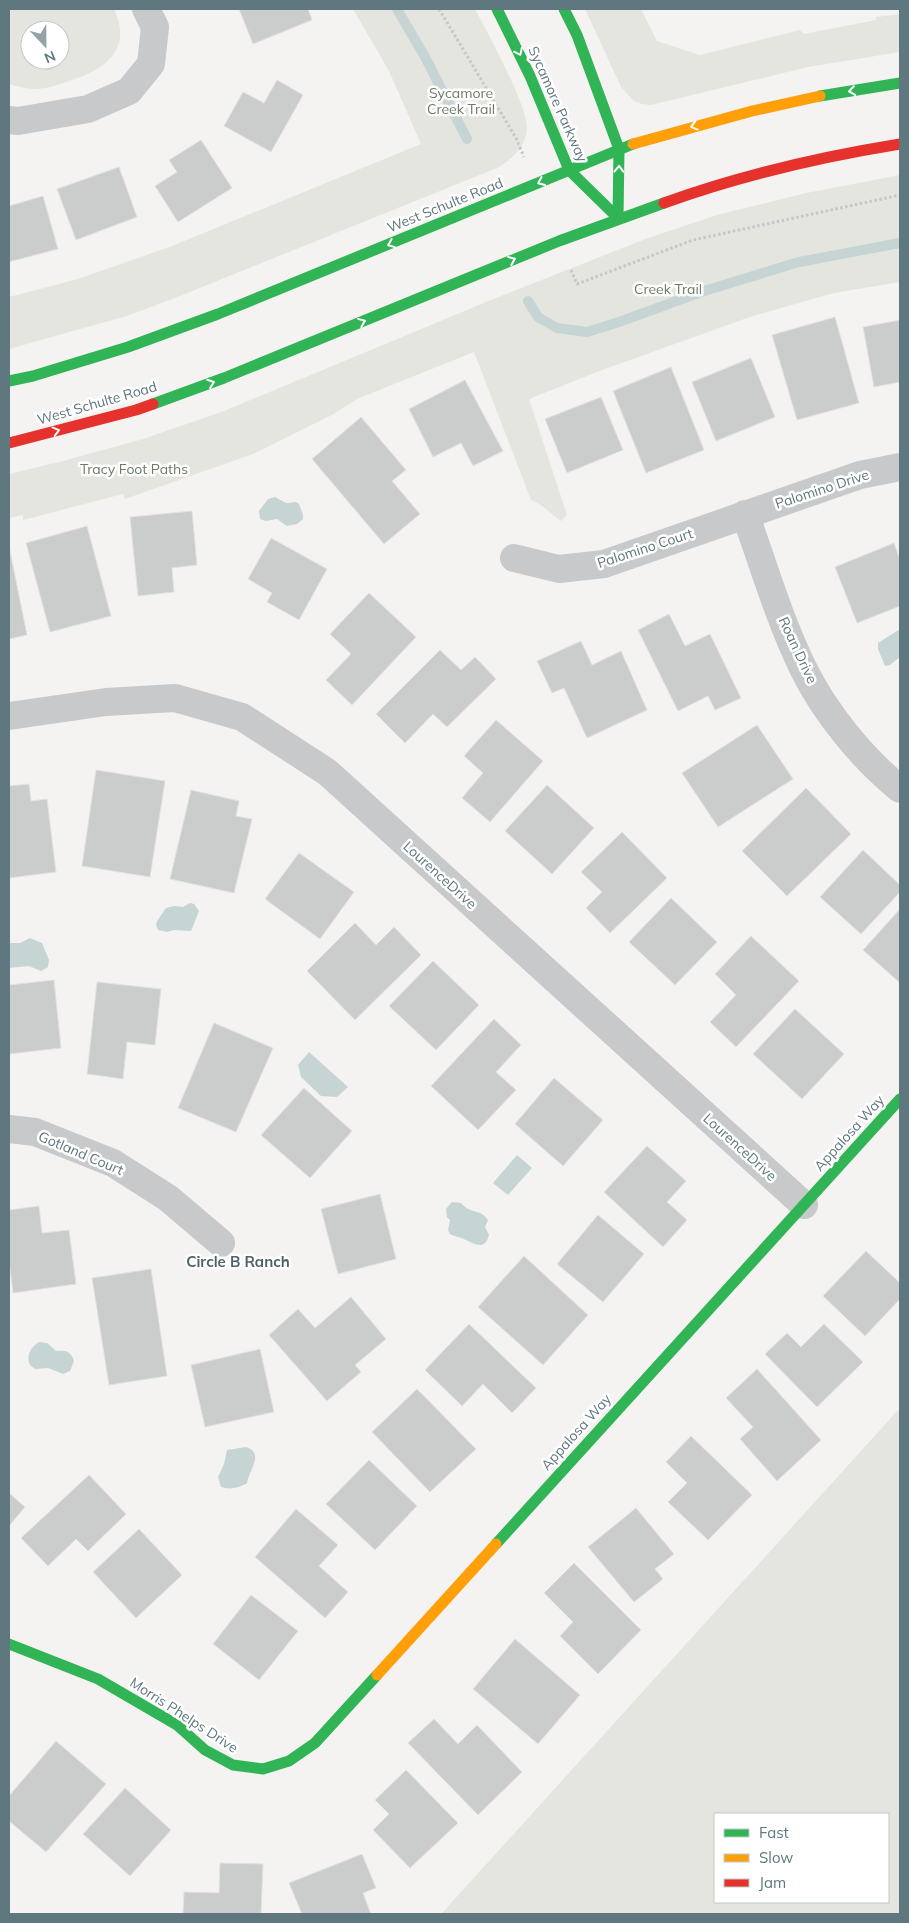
<svg xmlns="http://www.w3.org/2000/svg" width="909" height="1923" font-family="Mulish,sans-serif">
<style>
.green{fill:#e4e5df;fill-rule:evenodd}
.water{fill:#c6d4d4}
.lines{fill:none;stroke-linecap:round;stroke-linejoin:round}
.stream{stroke:#c6d4d4;stroke-width:10}
.building{fill:#cbcdcd;stroke:#e3e2e2}
.path{stroke:#c5c7c8;stroke-width:3;stroke-dasharray:2.5 2.5;stroke-linecap:butt}
.street{stroke:#c8c9ca;stroke-width:28}
.fast{stroke:#30b455;stroke-width:11}
.slow{stroke:#ff9f0a;stroke-width:11}
.jam{stroke:#e5322d;stroke-width:11}
.oneway{stroke:#fff}
.labels{text-anchor:middle;stroke-width:5;stroke-linejoin:round;paint-order:stroke}
.park-label{font-size:14px;fill:#6c7b62;stroke:#fff}
.street-label{font-size:14px;fill:#5f777e;stroke:#fff}
.neighbourhood-label{font-size:15px;font-weight:bold;fill:#516368;stroke:#fff}
</style>
<rect width="100%" height="100%" fill="#f4f3f2"/>
<!-- green -->
<g class="green">
<path d="M9,9H114C133,50 105,70 69,81C58,85 46,89 35,89C27,89 20,87 12,85L9,84ZM30,30H60V60H30Z"/>
<path d="M353,9H475C487,32 529,107 527,130C525,148 512,159 497,168L180,296L130,315L9,349V297L78,279L172,246L421,144L389,71Z"/>
<path d="M585,9H641L657,41L700,55L800,30L804,34L876,20V17L900,14V52L808,67L651,105L642,104L634,101L621,87Z"/>
<path d="M900,175V282L834,293L750,317L602,370L529,399L567,515L561,521L541,505L531,500L474,352L357,399L332,415L253,454L125,499L123,494L23,520V515L9,518V474L63,461L143,439L224,411L491,300L648,238L717,215L806,193Z"/>
<path d="M900,1408V1914H441ZM888,1814V1902H715V1814Z"/>
</g>
<!-- water -->
<g class="water">
<path d="M275,497L286,503L296,502L299,504L303,515V519L297,524L287,526L277,519L266,521L260,519L259,511L268,499Z"/>
<path d="M900,629V657L890,665L885,666L878,649V643Z"/>
<path d="M190,903L194,904L199,911L191,931L174,930L167,932L158,930L156,925L157,921L166,908L174,906L183,907Z"/>
<path d="M30,938L42,943L49,960L48,967L41,971L29,966L9,968V943H20Z"/>
<path d="M309,1052L348,1087L337,1097L321,1096L301,1077L298,1065Z"/>
<path d="M517,1155L532,1168L508,1195L493,1183Z"/>
<path d="M452,1202L461,1203C471,1215 480,1208 488,1220L485,1227L489,1235C485,1250 476,1245 466,1240C461,1237 455,1237 450,1234L448,1230L450,1220L447,1217L446,1209Z"/>
<path d="M39,1342L47,1343L56,1351C65,1350 71,1351 74,1361L70,1371L63,1374L48,1368L35,1369L30,1365C26,1355 30,1348 39,1342Z"/>
<path d="M246,1447C265,1453 249,1470 247,1483C239,1488 230,1490 221,1487L218,1477L224,1464L227,1450Z"/>
</g>
<g class="lines">
<!-- stream -->
<g class="stream">
<path d="M397,9L425,57L467,139"/>
<path d="M528,301L538,317L557,328L587,332L619,322L704,291L799,262L900,243"/>
</g>
</g>
<!-- building -->
<g class="building">
<path d="M239,9H308L312,20L253,44Z"/>
<path d="M277,80L303,95L271,152L224,126L243,92L264,103Z"/>
<path d="M201,140L232,188L178,222L155,186L177,172L169,160Z"/>
<path d="M119,167L137,217L76,240L57,189Z"/>
<path d="M43,196L58,249L9,262V206Z"/>
<path d="M835,317L859,403L797,420L772,335Z"/>
<path d="M900,320V382L874,387L863,327Z"/>
<path d="M751,358L775,417L716,441L692,382Z"/>
<path d="M671,367L704,450L646,473L613,391Z"/>
<path d="M465,380L503,451L473,466L461,443L433,457L409,409Z"/>
<path d="M601,397L623,450L567,473L545,419Z"/>
<path d="M361,417L406,470L392,481L420,514L384,544L312,459Z"/>
<path d="M192,511L197,565L172,568L174,592L138,596L130,517Z"/>
<path d="M87,526L111,616L50,632L26,543Z"/>
<path d="M271,538L327,569L299,620L267,602L272,593L248,579Z"/>
<path d="M894,543L900,560V606L857,623L835,567Z"/>
<path d="M9,546L27,635L9,639Z"/>
<path d="M369,593L416,637L352,705L326,680L351,654L330,634Z"/>
<path d="M669,614L685,646L710,634L741,698L715,710L708,696L678,711L638,630Z"/>
<path d="M581,641L592,665L621,651L647,710L587,738L564,688L552,693L537,661Z"/>
<path d="M440,650L461,670L475,657L496,679L447,727L433,714L405,743L376,714Z"/>
<path d="M496,720L543,761L490,822L462,798L483,773L464,756Z"/>
<path d="M757,725L793,779L718,827L682,773Z"/>
<path d="M96,770L165,781L150,877L82,866Z"/>
<path d="M29,784L31,801L47,799L56,872L9,878V786Z"/>
<path d="M547,785L594,828L552,874L505,831Z"/>
<path d="M806,788L851,834L787,896L742,851Z"/>
<path d="M191,790L239,801L236,816L252,819L234,893L170,879Z"/>
<path d="M622,832L667,878L610,933L586,908L602,892L581,872Z"/>
<path d="M863,850L900,885V892L861,934L820,897Z"/>
<path d="M299,853L354,892L320,939L265,899Z"/>
<path d="M671,898L717,942L675,985L629,942Z"/>
<path d="M900,909V983L863,950Z"/>
<path d="M355,923L376,945L394,927L421,955L355,1020L307,971Z"/>
<path d="M751,936L799,981L736,1047L710,1022L736,995L715,974Z"/>
<path d="M433,961L479,1005L436,1050L389,1006Z"/>
<path d="M54,980L61,1048L9,1054V985Z"/>
<path d="M97,982L161,989L155,1045L127,1042L123,1079L87,1074Z"/>
<path d="M795,1009L844,1054L802,1099L753,1054Z"/>
<path d="M494,1019L521,1045L496,1072L516,1090L478,1130L431,1086Z"/>
<path d="M214,1023L273,1048L236,1132L178,1108Z"/>
<path d="M554,1078L603,1120L563,1166L515,1124Z"/>
<path d="M304,1088L352,1131L310,1178L261,1135Z"/>
<path d="M647,1146L686,1181L667,1202L687,1220L663,1247L604,1192Z"/>
<path d="M380,1194L396,1259L338,1274L321,1209Z"/>
<path d="M39,1206L42,1233L69,1230L76,1284L13,1293L9,1261V1210Z"/>
<path d="M598,1215L644,1254L603,1302L557,1264Z"/>
<path d="M866,1251L900,1283V1299L865,1336L823,1296Z"/>
<path d="M524,1256L588,1315L543,1365L478,1307Z"/>
<path d="M151,1269L167,1376L109,1385L92,1278Z"/>
<path d="M351,1297L386,1339L355,1365L361,1372L327,1401L269,1335L298,1309L315,1328Z"/>
<path d="M469,1324L536,1388L512,1413L483,1384L462,1406L425,1370Z"/>
<path d="M824,1324L863,1362L817,1407L765,1354L787,1333L801,1347Z"/>
<path d="M260,1349L274,1412L205,1427L191,1365Z"/>
<path d="M757,1369L821,1440L777,1481L740,1439L753,1427L726,1398Z"/>
<path d="M417,1389L476,1449L430,1492L372,1432Z"/>
<path d="M691,1436L752,1495L708,1540L668,1502L687,1483L666,1462Z"/>
<path d="M369,1460L417,1506L375,1550L326,1504Z"/>
<path d="M89,1475L126,1514L88,1551L76,1539L48,1566L21,1538Z"/>
<path d="M9,1493L25,1507L9,1526Z"/>
<path d="M636,1508L674,1554L655,1569L663,1579L634,1602L588,1547Z"/>
<path d="M296,1509L338,1545L319,1566L348,1592L325,1618L255,1557Z"/>
<path d="M139,1529L182,1575L136,1618L93,1572Z"/>
<path d="M574,1563L641,1630L598,1674L560,1636L573,1622L544,1593Z"/>
<path d="M251,1595L298,1631L259,1680L213,1644Z"/>
<path d="M515,1639L580,1695L538,1744L473,1689Z"/>
<path d="M434,1719L458,1744L477,1725L522,1772L478,1815L408,1743Z"/>
<path d="M56,1741L106,1784L46,1852L9,1821V1796Z"/>
<path d="M406,1770L458,1823L410,1868L373,1830L389,1814L375,1800Z"/>
<path d="M125,1788L171,1830L130,1876L83,1834Z"/>
<path d="M362,1854L376,1888L363,1893L371,1914H302L289,1883Z"/>
<path d="M220,1863L263,1864L261,1914H183L184,1892L219,1893Z"/>
</g>
<g class="lines">
<!-- path -->
<g class="path">
<path d="M439,9L516,138L524,157"/>
<path d="M571,270L577,284L693,240L900,195"/>
</g>
<!-- street -->
<g class="street">
<path d="M9,120L18,121L88,109L129,91L151,64L155,27L146,9"/>
<path d="M745,514C764,566 779,619 803,668C825,713 862,758 900,789"/>
<path d="M514,558L559,569L604,564L860,475L900,467"/>
<path d="M9,716L106,702L175,698L242,717L327,772L804,1205"/>
<path d="M9,1129L35,1132L113,1163L168,1198L221,1243"/>
</g>
<!-- fast -->
<g class="fast">
<path d="M497,9L530,76L569,170L618,218"/>
<path d="M564,9L577,35L619,149L618,218"/>
<path d="M820,96L900,83"/>
<path d="M9,381L33,376L128,347L218,314L633,144"/>
<path d="M153,404L224,378L559,241L664,203"/>
<path d="M496,1544L900,1099"/>
<path d="M9,1644L98,1679L177,1725L205,1750L233,1765L263,1769L289,1761L315,1743L377,1675"/>
</g>
<!-- slow -->
<g class="slow">
<path d="M633,144L752,111L820,96"/>
<path d="M377,1675L496,1544"/>
</g>
<!-- jam -->
<g class="jam">
<path d="M664,203C741,175 820,157 900,144"/>
<path d="M9,443L136,410L153,404"/>
</g>
</g>
<!-- one-way arrows -->
<defs><path id="oneway-chevron" d="M-2-3.5L2.5 0L-2 3.5" fill="none" stroke-width="1.6" stroke-linecap="round" stroke-linejoin="round" transform="scale(1.25)"/></defs>
<g class="oneway">
<use href="#oneway-chevron" transform="translate(519 52) rotate(64)"/>
<use href="#oneway-chevron" transform="translate(852 91) rotate(171)"/>
<use href="#oneway-chevron" transform="translate(694 126) rotate(165)"/>
<use href="#oneway-chevron" transform="translate(619 169) rotate(-89)"/>
<use href="#oneway-chevron" transform="translate(541 182) rotate(156)"/>
<use href="#oneway-chevron" transform="translate(391 244) rotate(158)"/>
<use href="#oneway-chevron" transform="translate(512 260) rotate(-22)"/>
<use href="#oneway-chevron" transform="translate(362 322) rotate(-22)"/>
<use href="#oneway-chevron" transform="translate(211 383) rotate(-20)"/>
<use href="#oneway-chevron" transform="translate(56 431) rotate(-15)"/>
</g>
<g class="labels">
<!-- park labels -->
<g class="park-label">
<text x="461" y="98">Sycamore<tspan x="461" dy="16">Creek Trail</tspan></text>
<text x="668" y="294">Creek Trail</text>
<text x="134" y="474">Tracy Foot Paths</text>
</g>
<!-- street labels -->
<g class="street-label">
<text transform="translate(558 104) rotate(66)" y="5">Sycamore Parkway</text>
<text transform="translate(445 205) rotate(-22)" y="5">West Schulte Road</text>
<text transform="translate(97 403) rotate(-16)" y="5">West Schulte Road</text>
<text transform="translate(822 489) rotate(-18)" y="5">Palomino Drive</text>
<text transform="translate(645 548) rotate(-18)" y="5">Palomino Court</text>
<text transform="translate(798 650) rotate(65)" y="5">Roan Drive</text>
<text transform="translate(440 875) rotate(42)" y="5">LourenceDrive</text>
<text transform="translate(849 1133) rotate(-48)" y="5">Appalosa Way</text>
<text transform="translate(740 1147) rotate(42)" y="5">LourenceDrive</text>
<text transform="translate(81 1153) rotate(23)" y="5">Gotland Court</text>
<text transform="translate(576 1432) rotate(-48)" y="5">Appalosa Way</text>
<text transform="translate(184 1715) rotate(33)" y="5">Morris Phelps Drive</text>
</g>
<!-- neighbourhood labels -->
<g class="neighbourhood-label">
<text x="238" y="1267">Circle B Ranch</text>
</g>
</g>
<!-- border -->
<rect width="909" height="1923" fill="none" stroke="#5f777e" stroke-width="20"/>
<!-- legend -->
<rect x="714" y="1813" width="175" height="90" fill="#ffffff" stroke="#bfc9cb"/>
<rect x="724" y="1829" width="25" height="8" fill="#30b455" stroke="#bfc9cb"/>
<text x="759" y="1838" font-size="15" fill="#5f777e">Fast</text>
<rect x="724" y="1854" width="25" height="8" fill="#ff9f0a" stroke="#bfc9cb"/>
<text x="759" y="1863" font-size="15" fill="#5f777e">Slow</text>
<rect x="724" y="1879" width="25" height="8" fill="#e5322d" stroke="#bfc9cb"/>
<text x="759" y="1888" font-size="15" fill="#5f777e">Jam</text>
<!-- north arrow -->
<g transform="translate(45 45) rotate(158)"><circle r="24" fill="#ffffff" stroke="#bfc9cb"/>
<path d="M0-4L9 19L0 12L-9 19Z" fill="#93a2a7"/>
<text y="-8" font-size="14" font-weight="bold" text-anchor="middle" fill="#5f777e">N</text>
</g>
</svg>
